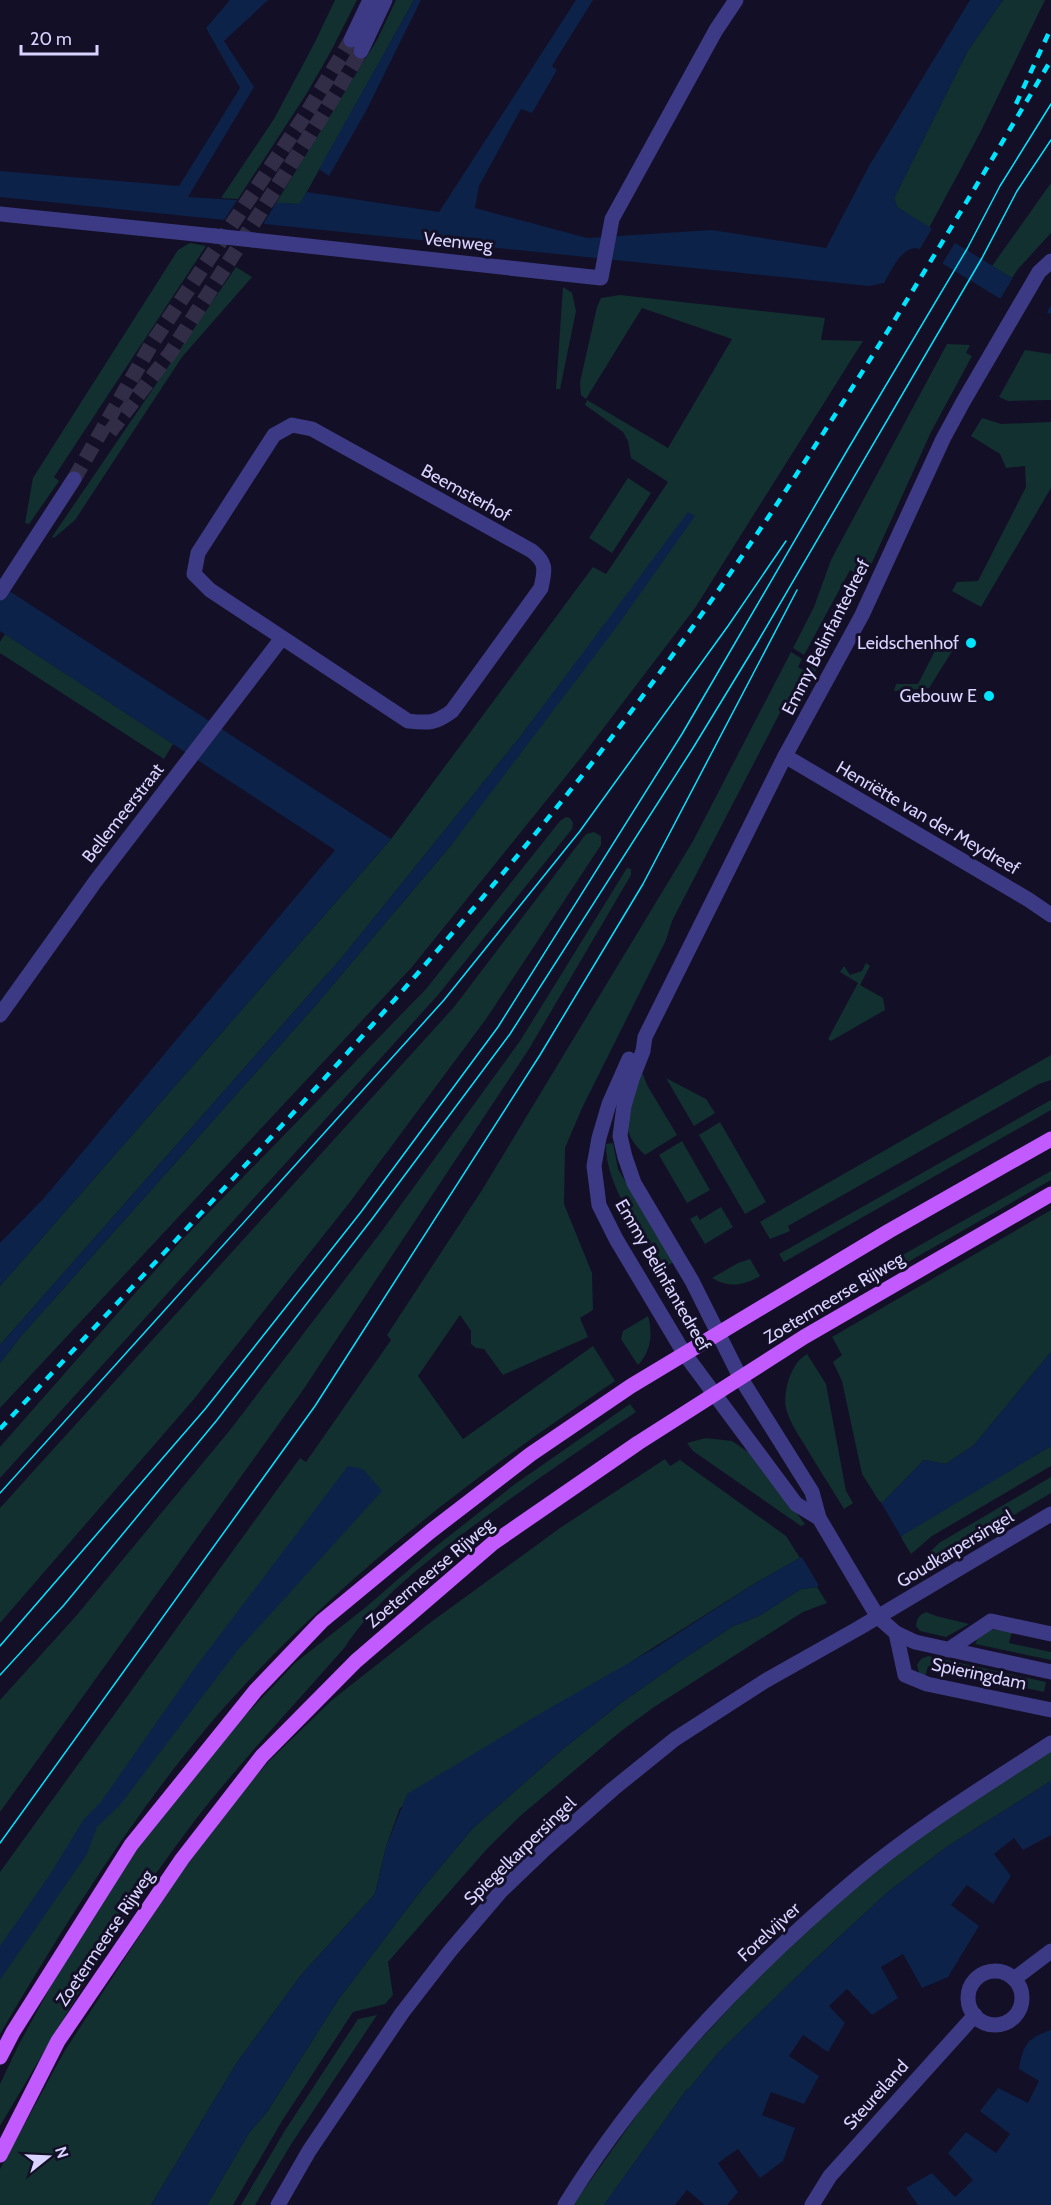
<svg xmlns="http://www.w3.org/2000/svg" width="1051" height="2205" font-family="Cabin,sans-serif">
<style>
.green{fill:#12302f}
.water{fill:#0c2248}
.pier{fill:#130f26}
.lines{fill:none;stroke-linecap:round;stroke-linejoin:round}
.minor-tunnel{stroke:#312d47;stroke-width:15;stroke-dasharray:15 8;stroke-linecap:butt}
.minor{stroke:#3d3a85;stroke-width:15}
.major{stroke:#c25bff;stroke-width:15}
.tram{stroke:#00e5ff;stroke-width:1.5}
.rail{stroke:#00e5ff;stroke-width:4.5;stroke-dasharray:9 8;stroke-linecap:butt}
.minor-bridge{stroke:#3d3a85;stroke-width:15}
.poi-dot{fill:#00e5ff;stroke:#130f26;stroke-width:2}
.labels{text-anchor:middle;stroke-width:6;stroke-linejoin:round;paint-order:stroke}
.street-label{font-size:18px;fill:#d9d4ff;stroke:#130f26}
.poi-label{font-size:18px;fill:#d9d4ff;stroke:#130f26;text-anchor:end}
</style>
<rect width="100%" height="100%" fill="#130f26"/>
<!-- green -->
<g class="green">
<path d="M335,0H357L331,51L307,93L238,199L221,198L274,119L314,44Z"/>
<path d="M396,0H414L300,204L276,203L377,40Z"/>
<path d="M1003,0H1045L980,133L929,228L897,207L894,198L967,52Z"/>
<path d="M1051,183V233L1018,269L1012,278L992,266Z"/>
<path d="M190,243L206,246L54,477L59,481L29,524L25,523L33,478L38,470L178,250Z"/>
<path d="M236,267L252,277L182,357L75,520L54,538L52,537Z"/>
<path d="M563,287L572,293L576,311L560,389H556Z"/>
<path d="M620,295L825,318L821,340L863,341L695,608L583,755L412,967L0,1408V1363L21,1336L315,1006L452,844L689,513L520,737L344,955L0,1345V1286L391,839L587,575L593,567L606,574L668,482L631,458L628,441L623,432L585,405L587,400L668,448L732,339L642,308L586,399L581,395L580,382L597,307L601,298Z"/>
<path d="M947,344L970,345L966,353L972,356L931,432L865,578L850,570L804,655L793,648L814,607L831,560Z"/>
<path d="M1025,350L1051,354V400L1008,401L999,397Z"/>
<path d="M982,418L1001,424L1051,422V488L981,607L952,591L957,582L978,581L1026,487L1025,466L1006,468L1000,454L971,436Z"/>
<path d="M628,478L651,493L612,553L589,538Z"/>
<path d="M5,634L173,744L164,759L0,653V642Z"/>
<path d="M942,637L956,645L929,688L894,691L896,684H918Z"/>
<path d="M791,652L802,659L798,667L805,671L811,660L819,665L793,712L783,707L672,921L666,940L582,1108L565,1148L564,1204L592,1273L593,1310L580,1318L588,1337L503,1375L484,1349L476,1348L471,1344V1331L460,1315L418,1376L463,1439L593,1346L615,1381C472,1477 328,1587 215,1718C132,1815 65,1924 0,2034V1872L300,1458L306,1462L391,1340L387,1335L482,1190L693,841Z"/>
<path d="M566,817L570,818L573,823L572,829L438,995L0,1478V1447L180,1242L426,989L560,821Z"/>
<path d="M594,832L601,836V845L486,1019L350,1202L194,1399L0,1623V1508L454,1007L586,834Z"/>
<path d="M627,868L631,869V875L529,1049L301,1393L0,1812V1700L76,1616L230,1430L384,1228L520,1041Z"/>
<path d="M866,963L870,966L860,985L883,998L885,1010L831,1041L828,1039L858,983L840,972L844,966L850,975L862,971Z"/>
<path d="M1051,1055V1080L1039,1084L788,1226L790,1231L770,1239L760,1222Z"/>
<path d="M641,1069L647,1085L677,1135L645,1155C640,1150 633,1143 630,1136C623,1119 636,1086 641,1069Z"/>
<path d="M666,1078L706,1099L715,1113L694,1126Z"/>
<path d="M1051,1100V1110L784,1262L779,1254Z"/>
<path d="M720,1122L766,1202L745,1214L699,1135Z"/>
<path d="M682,1141L710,1190L687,1203L659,1155Z"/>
<path d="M613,1143L618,1169L673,1262L663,1269C642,1233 605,1186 606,1144Z"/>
<path d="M1051,1171V1180L819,1313L814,1305Z"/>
<path d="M721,1207L733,1227L705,1244L690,1219L697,1215L700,1220Z"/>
<path d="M1051,1210V1352L974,1445L946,1464L924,1460L881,1504L862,1474L842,1381L833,1362L842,1355L832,1337Z"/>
<path d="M750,1259L760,1276C743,1286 729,1288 712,1278L738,1263Z"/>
<path d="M648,1316C653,1334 651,1351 638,1365L621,1339L623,1331Z"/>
<path d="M807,1354L826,1384L846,1491L853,1503L844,1509C832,1489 819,1469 807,1449C800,1437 789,1422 786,1408C783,1390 791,1363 807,1354Z"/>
<path d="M630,1404L636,1412C575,1453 515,1494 456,1539C416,1570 373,1604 345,1647C295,1704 243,1759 196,1819C122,1915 62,2022 0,2126V2084L18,2046L63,1964L144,1837L222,1740L295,1663L366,1607L434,1548L515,1484Z"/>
<path d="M706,1438L732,1441L751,1454L805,1524L801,1526L693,1451L687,1443Z"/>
<path d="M1051,1446V1466L932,1536L911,1554L900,1536Z"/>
<path d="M665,1459L670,1466L680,1460L786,1536L800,1558L757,1582L400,1808L386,1847L375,1894L301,1975L236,2064L151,2205H0V2169L64,2052L177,1878L236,1799L269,1761L332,1700L431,1622L560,1528Z"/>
<path d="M1051,1477V1493L935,1562L929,1553L939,1543Z"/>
<path d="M817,1587L827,1603L803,1612L654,1707L620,1732L519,1817L486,1850L388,1962L393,1995L385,2004L353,2012L282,2121L233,2205H207L249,2133L267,2112L338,2000L422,1889L473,1828L564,1748L621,1703L682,1660L733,1626L759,1616L801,1589Z"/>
<path d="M926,1612L936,1616L969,1624L946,1637L920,1631L916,1626C917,1618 919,1615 926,1612Z"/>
<path d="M989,1629L1012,1632L1009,1643L1051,1652V1660L975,1644L978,1638Z"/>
<path d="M928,1656L1046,1682L1044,1692L928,1666L925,1677L919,1673L917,1665L921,1659Z"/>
<path d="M1051,1750V1781L948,1846L889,1891L812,1962L718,2053L688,2090L687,2089L604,2205H573L658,2085L776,1958L855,1888L904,1850L968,1803Z"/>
<path d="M377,2015L290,2146L255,2205H241L284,2132L358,2019Z"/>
</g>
<!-- water -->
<g class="water">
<path d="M230,0H268L224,41L254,87L188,197L299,204L307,192L439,212L576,0H593L552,66L557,70L532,113L521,109L479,186L475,208L587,238L712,230L826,248L869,166L970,0H1003L967,52L894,198L897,207L1012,278L1051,290V314L999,298L917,248C900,248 892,270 884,283L869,286L0,197V171L179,186L240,88L206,28Z"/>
<path d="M414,0H421L366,111L329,176L319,169Z"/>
<path d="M688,512L695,516L618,625L452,844L315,1006L21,1336L0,1363V1345L344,955L520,737Z"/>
<path d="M0,585L391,839L0,1286V1243L44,1198L335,850L0,631Z"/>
<path d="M1051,1352V1446L817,1587L801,1589L759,1616L733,1626L682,1660L621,1703L564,1748L473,1828L422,1889L338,2000L267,2112L249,2133L207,2205H151L236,2064L301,1975L375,1894L386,1847L407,1794L548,1709L655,1648L757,1582L800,1558L881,1504L924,1460L946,1464L974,1445Z"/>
<path d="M348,1466L363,1469L382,1491L237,1651L120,1805L97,1827L87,1854L0,1980V1946L49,1876L84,1819L100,1803L194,1669Z"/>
<path d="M1051,1781V1835L1023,1850L1014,1838L994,1854L1011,1876L993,1904L967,1885L951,1905L979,1926L948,1977L922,1988L903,1954L881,1967L898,1998L872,2015L847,1989L829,2006L845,2023L828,2052L803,2035L789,2056L819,2076L804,2104L771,2092L762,2115L795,2128L783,2161L760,2178L738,2149L718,2163L738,2192L727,2205H705L687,2190L675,2205H604L687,2089L688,2090L718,2053L812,1962L889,1891L948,1846Z"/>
<path d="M1051,2030V2205H918L906,2188L932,2173L955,2197L973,2180L948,2153L966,2132L996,2153L1010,2134L980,2111L998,2088L1028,2103L1039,2081L1019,2069C1023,2045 1027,2038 1051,2030Z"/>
</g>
<!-- pier -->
<g class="pier">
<path d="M238,199L276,203L262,226L223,222Z"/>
<path d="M933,227L956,241L941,266L918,252Z"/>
<path d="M1014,276L1051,286V305L1045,316L999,301Z"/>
<path d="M880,1501L902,1538L821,1589L800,1554Z"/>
</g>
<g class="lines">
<!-- minor-tunnel -->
<g class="minor-tunnel">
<path d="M110,432L171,352L322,116L361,51"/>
<path d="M74,479L151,345L308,111L351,40"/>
</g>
<!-- minor -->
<g class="minor">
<path d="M351,40L370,0"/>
<path d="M361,51L385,0"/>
<path d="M0,214L215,236"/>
<path d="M253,240L601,278L612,219L716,30L736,0"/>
<path d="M1051,261L1039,272L963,402L943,439L862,615L785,756L645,1037L643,1051L632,1079L624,1106L620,1136L625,1157L634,1183L692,1281L740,1377L812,1492L819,1518L864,1594L878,1617L896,1633L915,1642L1051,1672"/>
<path d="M292,425L312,429L532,551C547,563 545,570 541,588L452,711C435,724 428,723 408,721L210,590L194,574L198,553L274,435Z"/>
<path d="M0,593L74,479"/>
<path d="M785,756L1029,900L1051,915"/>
<path d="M0,1015L95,882L282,638"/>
<path d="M629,1059L609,1104L599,1138L594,1166L599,1205L616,1239L684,1353L796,1504L819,1518"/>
<path d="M896,1633L905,1675L927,1684L1051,1710"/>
<path d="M948,1650L991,1621L1051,1634"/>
<circle cx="995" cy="1998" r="27"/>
<path d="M1014,1979L1051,1951"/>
<path d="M278,2205L309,2151L402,2013L450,1951L502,1890L546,1848L613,1789L675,1739L765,1681L859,1628L1051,1514"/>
<path d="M565,2205C642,2080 746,1972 857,1878C918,1827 985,1786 1051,1743"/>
<path d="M812,2205L830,2176L975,2015"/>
</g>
<!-- major -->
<g class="major">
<path d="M0,2057L13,2032L131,1845L256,1690L322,1621L431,1531L531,1454L631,1386L889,1231L1051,1139"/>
<path d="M0,2155L58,2041L182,1859L262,1756L356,1661L493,1543L638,1443L804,1337L1051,1194"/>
</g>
<!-- tram -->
<g class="tram">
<path d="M0,1493L444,1000L580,831L728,626L786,541"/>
<path d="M0,1646L206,1408L361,1212L498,1027L682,734L848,449L967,249L1000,186L1051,104"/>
<path d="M0,1675L64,1605L217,1420L372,1219L510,1034L693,748L757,643L982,258L1017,191L1051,140"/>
<path d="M0,1843L315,1406L540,1055L643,884L797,590"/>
</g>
<!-- rail -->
<g class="rail">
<path d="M1016,104L1051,28"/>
<path d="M0,1429C203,1210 411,995 595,759C766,538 909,300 1051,60"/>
</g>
<!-- minor-bridge -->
<path class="minor-bridge" d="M215,236L253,240"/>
</g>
<!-- markers -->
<g class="poi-dot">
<circle cx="971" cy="643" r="6"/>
<circle cx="989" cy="696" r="6"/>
</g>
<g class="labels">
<!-- street labels -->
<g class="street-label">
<text transform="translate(458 242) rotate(6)" y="6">Veenweg</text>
<text transform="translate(466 493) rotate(29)" y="6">Beemsterhof</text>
<text transform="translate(826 637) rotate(-63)" y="6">Emmy Belinfantedreef</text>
<text transform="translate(123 813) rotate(-52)" y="6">Bellemeerstraat</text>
<text transform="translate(928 818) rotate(30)" y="6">Henriëtte van der Meydreef</text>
<text transform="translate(663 1275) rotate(60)" y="6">Emmy Belinfantedreef</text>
<text transform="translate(834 1298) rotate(-31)" y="6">Zoetermeerse Rijweg</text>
<text transform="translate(955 1549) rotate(-31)" y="6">Goudkarpersingel</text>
<text transform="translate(430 1573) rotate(-40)" y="6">Zoetermeerse Rijweg</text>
<text transform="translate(979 1674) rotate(12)" y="6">Spieringdam</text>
<text transform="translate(520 1851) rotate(-44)" y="6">Spiegelkarpersingel</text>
<text transform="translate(769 1932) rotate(-43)" y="6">Forelvijver</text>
<text transform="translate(105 1938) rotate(-56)" y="6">Zoetermeerse Rijweg</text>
<text transform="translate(876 2095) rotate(-48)" y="6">Steureiland</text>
</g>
<!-- poi labels -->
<g class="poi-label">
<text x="959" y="649">Leidschenhof</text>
<text x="977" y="702">Gebouw E</text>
</g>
</g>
<!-- north arrow -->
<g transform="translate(48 2157) rotate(72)" stroke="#130f26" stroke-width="4.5" paint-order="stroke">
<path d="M0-4.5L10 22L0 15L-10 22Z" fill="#d9d4ff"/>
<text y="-9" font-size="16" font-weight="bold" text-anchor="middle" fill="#d9d4ff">N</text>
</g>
<!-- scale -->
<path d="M21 45v9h76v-9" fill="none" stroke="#d9d4ff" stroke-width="3"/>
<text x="30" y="45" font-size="18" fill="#d9d4ff" stroke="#130f26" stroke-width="4.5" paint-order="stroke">20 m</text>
</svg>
